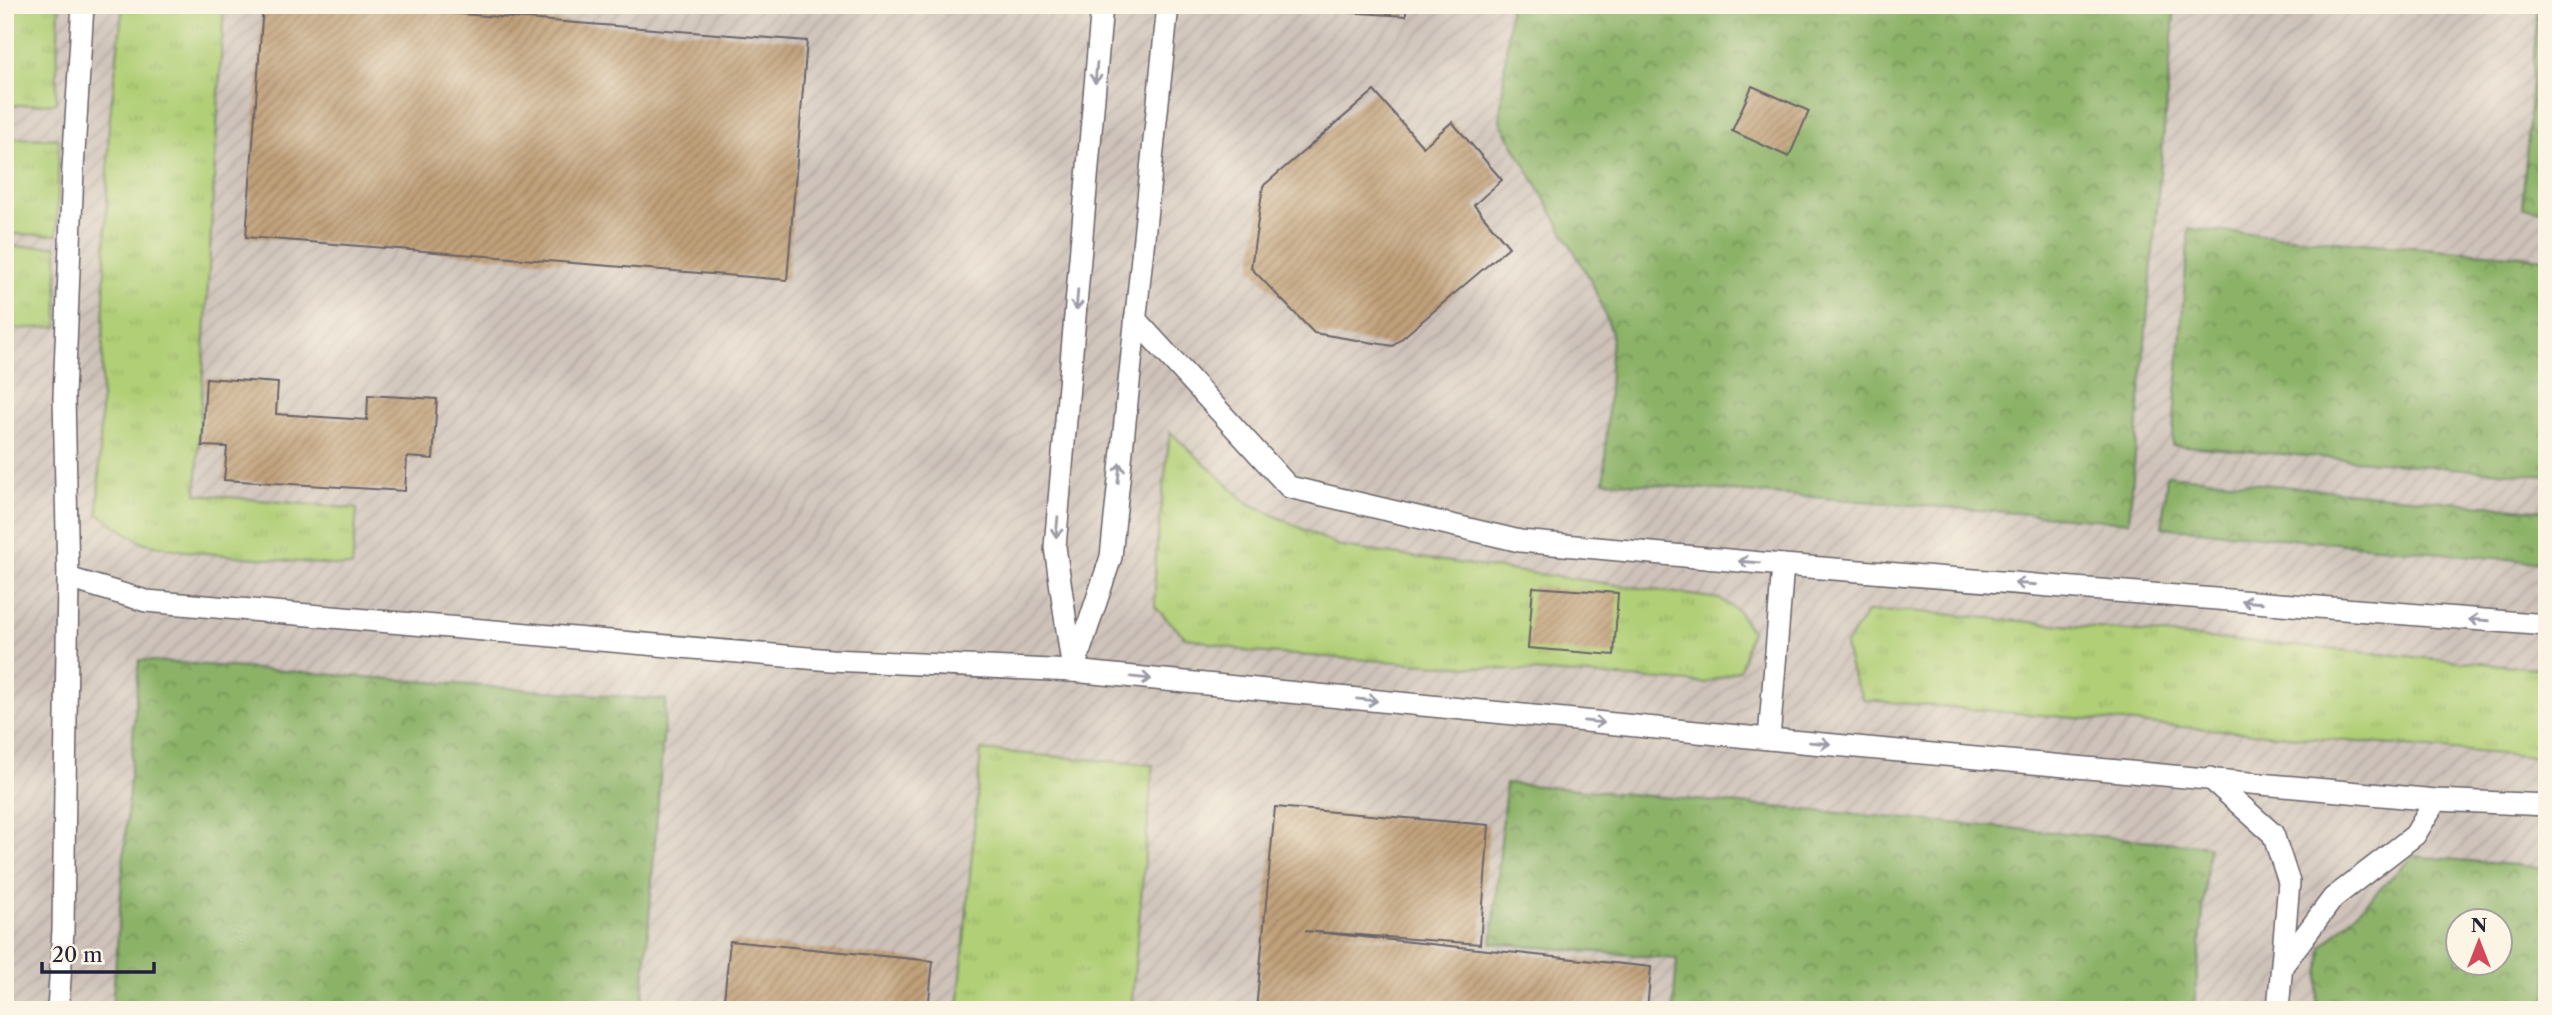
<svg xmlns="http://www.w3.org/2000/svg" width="2552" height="1015" font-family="'Libre Caslon Text',serif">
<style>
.industrial{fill:url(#industrial-furrows);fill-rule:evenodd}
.grass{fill:url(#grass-tufts);stroke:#697858;stroke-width:2}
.forest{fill:url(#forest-crowns);stroke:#576a51;stroke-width:2;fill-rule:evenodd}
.building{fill:url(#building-hatch)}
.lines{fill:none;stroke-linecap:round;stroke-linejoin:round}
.lane-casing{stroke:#696367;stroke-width:24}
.lane{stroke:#fff;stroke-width:21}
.oneway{stroke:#9c9ca7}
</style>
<defs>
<pattern id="industrial-furrows" width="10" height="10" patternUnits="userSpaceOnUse" patternTransform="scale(1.75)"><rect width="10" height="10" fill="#cec2b9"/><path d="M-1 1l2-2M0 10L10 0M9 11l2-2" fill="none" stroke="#b1a6a0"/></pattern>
<pattern id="grass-tufts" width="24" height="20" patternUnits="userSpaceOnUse" patternTransform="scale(1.75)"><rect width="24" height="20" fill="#b0cf76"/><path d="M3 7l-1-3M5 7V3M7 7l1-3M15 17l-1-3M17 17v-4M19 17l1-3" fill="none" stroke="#97b167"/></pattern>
<pattern id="forest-crowns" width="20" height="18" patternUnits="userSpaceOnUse" patternTransform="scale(1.75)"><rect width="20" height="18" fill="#8cb267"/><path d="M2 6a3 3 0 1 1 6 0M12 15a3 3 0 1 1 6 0" fill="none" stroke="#729056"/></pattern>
<pattern id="building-hatch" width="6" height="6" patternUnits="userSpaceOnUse" patternTransform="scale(1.75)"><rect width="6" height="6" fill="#c1a17a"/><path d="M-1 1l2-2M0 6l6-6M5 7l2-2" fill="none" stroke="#9c8365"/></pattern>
</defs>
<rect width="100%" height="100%" fill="#fcf5e5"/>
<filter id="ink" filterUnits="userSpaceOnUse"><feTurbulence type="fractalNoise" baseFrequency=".0143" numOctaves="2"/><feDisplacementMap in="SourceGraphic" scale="14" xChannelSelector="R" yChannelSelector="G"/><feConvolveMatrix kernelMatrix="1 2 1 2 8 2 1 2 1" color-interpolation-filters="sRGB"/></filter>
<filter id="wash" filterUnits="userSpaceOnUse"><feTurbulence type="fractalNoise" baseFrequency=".00686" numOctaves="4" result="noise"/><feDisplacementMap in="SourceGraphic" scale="28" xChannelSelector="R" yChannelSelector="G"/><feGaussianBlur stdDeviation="1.57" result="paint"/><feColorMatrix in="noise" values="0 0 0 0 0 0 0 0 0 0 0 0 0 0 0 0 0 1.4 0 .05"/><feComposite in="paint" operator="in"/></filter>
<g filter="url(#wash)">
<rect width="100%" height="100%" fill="#edddba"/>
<!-- industrial -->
<path class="industrial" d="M5,5H2547V1010H5ZM2458,920H2500V962H2458Z"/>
<!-- grass -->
<g class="grass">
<path d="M5,5H59L56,103L5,106Z"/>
<path d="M123,5H224L196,494L357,509L352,567L184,551L141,542L98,514L109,125Z"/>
<path d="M5,138L59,139L57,235L5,234Z"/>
<path d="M57,246L58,327L5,329V247Z"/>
<path d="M1170,432L1248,503L1341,547L1720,599L1738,611L1751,631L1740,670L1706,683L1250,652L1185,637L1155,607V562Z"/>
<path d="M1910,611L2547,669V758L1864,700L1853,678L1845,646L1867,612Z"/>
<path d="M981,750L1153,765L1131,1010H958Z"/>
</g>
<!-- forest -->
<g class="forest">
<path d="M1510,5H2175L2129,522L1604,481L1612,332L1591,281L1500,121Z"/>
<path d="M2538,5H2547V210L2522,208Z"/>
<path d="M2189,229L2547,258V476L2172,445Z"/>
<path d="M2167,475L2547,511V563L2162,527Z"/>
<path d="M139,660L666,700L642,1010H577L486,1003L485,1010H112Z"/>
<path d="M1506,783L2209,846L2194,1010H1673L1677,959L1492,943Z"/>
<path d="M2413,856L2547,868V1010H2316L2322,947ZM2500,920V962H2458V920Z"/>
</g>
<g id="blocks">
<!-- building -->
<g class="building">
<path d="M263,5H347L807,41L787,280L246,237Z"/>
<path d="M1282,5H1406V16L1282,8Z"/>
<path d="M1752,86L1809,111L1789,157L1732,131Z"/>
<path d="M1374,91L1423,147L1452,122L1502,180L1474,205L1509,247L1393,346L1314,333L1251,268L1263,186Z"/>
<path d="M206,378L278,383L276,414L367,420L368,395L437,399L433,459L407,457L405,491L224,480L227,447L202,446Z"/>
<path d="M1533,587L1618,593L1614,655L1528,648Z"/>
<path d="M1275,807L1489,825L1480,944L1305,931L1651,967L1647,1010H1256Z"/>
<path d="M730,941L933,961L928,1010H723Z"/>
</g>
</g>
</g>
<g filter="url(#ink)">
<use href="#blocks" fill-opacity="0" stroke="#696367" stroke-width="2"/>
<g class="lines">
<!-- lane casing -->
<g class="lane-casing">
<g id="lane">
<path d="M1102,5L1055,547L1073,671L1111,557L1168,5"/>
<path d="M1135,319L1289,487L1520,541L1783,565L2547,625"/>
<path d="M68,578L146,601L831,660L1073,671L1769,739L2436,800L2547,805"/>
<path d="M1769,739L1783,565"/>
<path d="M2210,778L2273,834L2289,882L2278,1010"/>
<path d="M2283,965L2333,898L2415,835L2436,800"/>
<path d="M58,1010L63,930L68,578L64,396L73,169L83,5"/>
</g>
</g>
<!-- lane -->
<use href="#lane" class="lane"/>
</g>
<!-- one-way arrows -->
<defs><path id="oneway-shaft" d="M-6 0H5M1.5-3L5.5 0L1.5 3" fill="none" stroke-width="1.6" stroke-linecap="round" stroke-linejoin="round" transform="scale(1.75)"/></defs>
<g class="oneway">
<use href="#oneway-shaft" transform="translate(1096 73) rotate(95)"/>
<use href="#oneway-shaft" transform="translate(1077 300) rotate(95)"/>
<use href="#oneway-shaft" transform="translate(1119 473) rotate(-84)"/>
<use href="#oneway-shaft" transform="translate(1057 527) rotate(95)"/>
<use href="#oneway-shaft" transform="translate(1749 562) rotate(-175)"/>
<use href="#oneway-shaft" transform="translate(2025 584) rotate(-176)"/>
<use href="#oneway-shaft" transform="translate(2252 602) rotate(-176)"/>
<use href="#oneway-shaft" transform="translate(2479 620) rotate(-176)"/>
<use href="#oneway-shaft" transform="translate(1141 678) rotate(6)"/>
<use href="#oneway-shaft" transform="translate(1367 700) rotate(6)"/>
<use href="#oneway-shaft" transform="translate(1594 722) rotate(6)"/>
<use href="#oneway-shaft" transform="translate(1820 743) rotate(5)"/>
</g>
</g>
<!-- margin -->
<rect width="2552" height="1015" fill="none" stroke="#fcf5e5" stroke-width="28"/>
<!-- north arrow -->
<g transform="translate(2479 942)"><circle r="33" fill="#fcf5e5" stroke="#a5a1a1" stroke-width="2"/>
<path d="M0-5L12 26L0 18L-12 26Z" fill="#d1495b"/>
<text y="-10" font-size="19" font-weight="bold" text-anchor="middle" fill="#22223b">N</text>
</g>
<!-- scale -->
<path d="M42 962v10h112v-10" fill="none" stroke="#22223b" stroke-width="3.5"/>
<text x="52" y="962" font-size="21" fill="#22223b" stroke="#fcf5e5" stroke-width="5" paint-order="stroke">20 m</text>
</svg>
